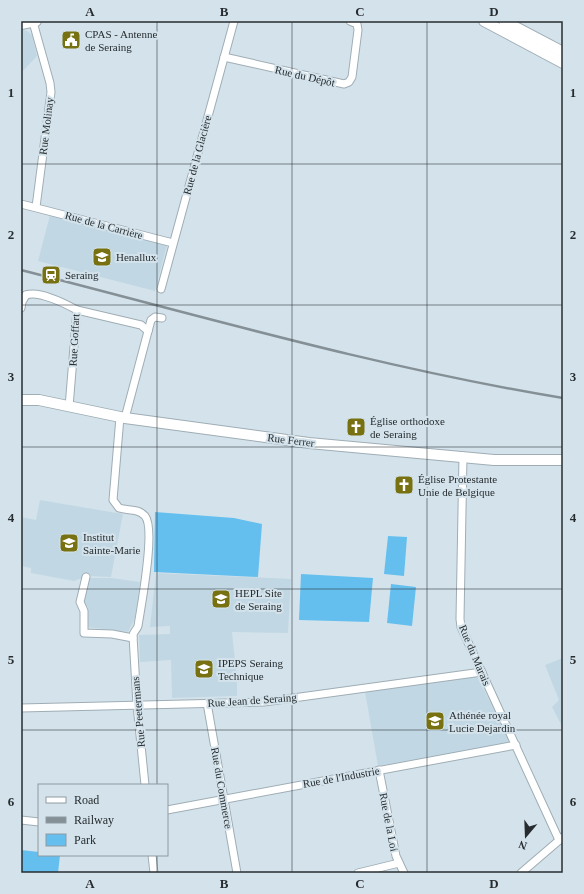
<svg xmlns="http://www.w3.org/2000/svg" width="584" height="894" font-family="Georgia,serif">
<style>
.built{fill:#c1d8e4}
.green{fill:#65bfee}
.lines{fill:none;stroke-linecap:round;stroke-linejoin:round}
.street-casing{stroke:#9fadb5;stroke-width:9}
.secondary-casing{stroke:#9fadb5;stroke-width:12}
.street{stroke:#fff;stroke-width:7}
.secondary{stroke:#fff;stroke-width:10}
.rail{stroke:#859096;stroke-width:2.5}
.grid{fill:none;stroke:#262c2f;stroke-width:1;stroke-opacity:0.55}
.labels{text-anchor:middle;stroke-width:4;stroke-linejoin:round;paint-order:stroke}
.poi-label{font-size:11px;fill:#262c2f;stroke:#d4e3eb;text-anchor:start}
.street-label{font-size:11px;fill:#262c2f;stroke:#d4e3eb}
.neatline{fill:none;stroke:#262c2f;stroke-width:1.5}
.grid-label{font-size:13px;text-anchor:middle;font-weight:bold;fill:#262c2f}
</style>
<rect width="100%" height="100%" fill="#d4e3eb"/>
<!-- built -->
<g class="built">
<path d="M22,30L27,31L32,35L37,56L21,73Z"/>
<path d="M50,215L167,245L155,291L38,261Z"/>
<path d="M40,500L123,514L111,577L88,576L74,581L31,573V568L21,566V517L36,520Z"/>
<path d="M156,573L291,579L288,633L232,632L237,678V696L172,698L171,660L140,662L139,635L170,634V626L150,627Z"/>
<path d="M89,578H112L140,582L135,618L128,632L87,627L88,607L84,604Z"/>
<path d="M563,658V728L552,707L559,700L545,665Z"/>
<path d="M475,676L478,678L509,739L507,743L378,766L365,692Z"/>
</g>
<!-- green -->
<g class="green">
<path d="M155,512L234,518L262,524L258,577L154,572Z"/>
<path d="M388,536L407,537L404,576L384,574Z"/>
<path d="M301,574L373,578L369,622L299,620Z"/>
<path d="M391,584L416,587L412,626L387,623Z"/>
<path d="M21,850L39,852V855H60L58,873H21Z"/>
</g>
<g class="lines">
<!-- street casing -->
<g class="street-casing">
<g id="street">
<path d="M33,22L50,83L51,92L36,207"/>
<path d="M224,57L344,84L349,82L352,77L358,30L357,24L350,21"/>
<path d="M21,204L173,243"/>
<path d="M161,289L234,21"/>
<path d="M26,295C38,290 66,304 77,310L69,407"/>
<path d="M21,308L22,302L26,295"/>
<path d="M77,310L141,325L148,331"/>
<path d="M120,417L113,500L119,508C128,511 138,508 145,516C156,529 141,606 138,626C137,630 133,631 133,636L137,705L145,785"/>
<path d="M125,418L151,320L155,317L162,318"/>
<path d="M463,456L460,619L461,627L559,840"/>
<path d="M86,577L80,602L84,611V633L112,634L133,638"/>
<path d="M207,703L237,873"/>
<path d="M21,708L264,702L482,672"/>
<path d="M379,770L396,856L404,873"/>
<path d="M167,810L516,745"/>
<path d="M21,820L39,822"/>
<path d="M152,855L154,873"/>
<path d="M358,873L399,863"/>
<path d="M521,873L563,837"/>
</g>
</g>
<!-- secondary casing -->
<g class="secondary-casing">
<g id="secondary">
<path d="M484,21L563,63"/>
<path d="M504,21L563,52"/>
<path d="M21,24L36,21"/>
<path d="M21,400H39L125,418L309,443L494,460H563"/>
</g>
</g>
<!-- street -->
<use href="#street" class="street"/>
<!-- secondary -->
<use href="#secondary" class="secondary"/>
<!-- rail -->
<path class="rail" d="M21,270C201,316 380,368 563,398"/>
</g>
<!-- grid -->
<path class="grid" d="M157,21V785M292,21V873M427,21V873M21,164H563M21,305H563M21,447H563M21,589H563M21,730H563M157,855V873"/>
<!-- icons -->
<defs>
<g id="civic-square" transform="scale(1)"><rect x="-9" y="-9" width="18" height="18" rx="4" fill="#787112" stroke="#d4e3eb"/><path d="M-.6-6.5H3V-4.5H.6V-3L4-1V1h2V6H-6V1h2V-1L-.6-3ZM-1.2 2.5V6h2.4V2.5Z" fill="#fff"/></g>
<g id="university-square" transform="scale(1)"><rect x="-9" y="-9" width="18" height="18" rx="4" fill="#787112" stroke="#d4e3eb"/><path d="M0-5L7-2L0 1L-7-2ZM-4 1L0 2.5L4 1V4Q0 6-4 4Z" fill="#fff"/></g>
<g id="station-square" transform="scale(1)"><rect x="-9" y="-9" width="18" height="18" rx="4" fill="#787112" stroke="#d4e3eb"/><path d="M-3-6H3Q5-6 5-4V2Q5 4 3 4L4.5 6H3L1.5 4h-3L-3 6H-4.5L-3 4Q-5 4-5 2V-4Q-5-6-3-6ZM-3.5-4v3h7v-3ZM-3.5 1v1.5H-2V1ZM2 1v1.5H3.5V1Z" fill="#fff"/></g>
<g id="church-square" transform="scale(1)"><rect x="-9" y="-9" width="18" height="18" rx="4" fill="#787112" stroke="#d4e3eb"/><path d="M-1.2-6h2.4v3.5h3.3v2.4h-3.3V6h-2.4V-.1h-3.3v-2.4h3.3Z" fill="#fff"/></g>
<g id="school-square" transform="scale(1)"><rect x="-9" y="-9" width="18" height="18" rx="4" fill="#787112" stroke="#d4e3eb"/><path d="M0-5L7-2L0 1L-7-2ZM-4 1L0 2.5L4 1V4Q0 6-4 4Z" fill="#fff"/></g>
</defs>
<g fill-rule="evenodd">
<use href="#civic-square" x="71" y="40"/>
<use href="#university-square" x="102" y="257"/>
<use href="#station-square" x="51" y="275"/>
<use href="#church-square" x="356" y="427"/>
<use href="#church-square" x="404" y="485"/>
<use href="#school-square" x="69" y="543"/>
<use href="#university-square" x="221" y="599"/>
<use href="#school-square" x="204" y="669"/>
<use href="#school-square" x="435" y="721"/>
</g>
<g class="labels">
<!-- poi labels -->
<g class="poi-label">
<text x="85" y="38">CPAS - Antenne<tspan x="85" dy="13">de Seraing</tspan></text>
<text x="116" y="261">Henallux</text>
<text x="65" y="279">Seraing</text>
<text x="370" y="425">Église orthodoxe<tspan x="370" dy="13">de Seraing</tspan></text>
<text x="418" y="483">Église Protestante<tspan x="418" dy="13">Unie de Belgique</tspan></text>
<text x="83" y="541">Institut<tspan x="83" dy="13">Sainte-Marie</tspan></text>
<text x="235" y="597">HEPL Site<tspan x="235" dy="13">de Seraing</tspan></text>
<text x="218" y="667">IPEPS Seraing<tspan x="218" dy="13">Technique</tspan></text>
<text x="449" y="719">Athénée royal<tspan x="449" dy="13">Lucie Dejardin</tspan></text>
</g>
<!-- street labels -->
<g class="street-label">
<text transform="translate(305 76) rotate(13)" y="4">Rue du Dépôt</text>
<text transform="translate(46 126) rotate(-83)" y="4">Rue Molinay</text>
<text transform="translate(197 155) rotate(-75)" y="4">Rue de la Glacière</text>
<text transform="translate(104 225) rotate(15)" y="4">Rue de la Carrière</text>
<text transform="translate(74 340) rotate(-87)" y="4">Rue Goffart</text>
<text transform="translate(291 440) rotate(7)" y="4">Rue Ferrer</text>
<text transform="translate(475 655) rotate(67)" y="4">Rue du Marais</text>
<text transform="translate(252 700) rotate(-4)" y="4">Rue Jean de Seraing</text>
<text transform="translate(138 712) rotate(-95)" y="4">Rue Peetermans</text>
<text transform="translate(341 777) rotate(-10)" y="4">Rue de l'Industrie</text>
<text transform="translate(222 788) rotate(80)" y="4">Rue du Commerce</text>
<text transform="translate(389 822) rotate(79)" y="4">Rue de la Loi</text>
</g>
</g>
<!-- border -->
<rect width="584" height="894" fill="none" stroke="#d4e3eb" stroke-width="44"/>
<!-- legend -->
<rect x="38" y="784" width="130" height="72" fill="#d4e3eb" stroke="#8e9aa0"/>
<rect x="46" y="797" width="20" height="6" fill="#ffffff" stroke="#8e9aa0"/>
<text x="74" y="804" font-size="12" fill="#262c2f">Road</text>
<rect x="46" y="817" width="20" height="6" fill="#859096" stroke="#8e9aa0"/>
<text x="74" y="824" font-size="12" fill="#262c2f">Railway</text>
<rect x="46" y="834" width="20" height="12" fill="#65bfee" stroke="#8e9aa0"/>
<text x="74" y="844" font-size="12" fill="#262c2f">Park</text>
<!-- north arrow -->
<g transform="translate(526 836) rotate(199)" stroke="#d4e3eb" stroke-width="3" paint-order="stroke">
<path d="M0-3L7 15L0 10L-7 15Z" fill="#262c2f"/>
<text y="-6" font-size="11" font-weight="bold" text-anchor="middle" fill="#262c2f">N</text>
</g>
<rect x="22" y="22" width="540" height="850" class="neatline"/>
<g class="grid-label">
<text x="90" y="16">A</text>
<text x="224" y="16">B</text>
<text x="360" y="16">C</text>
<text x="494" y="16">D</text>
<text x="11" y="97">1</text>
<text x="573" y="97">1</text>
<text x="11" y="239">2</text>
<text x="573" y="239">2</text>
<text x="11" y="381">3</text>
<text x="573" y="381">3</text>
<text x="11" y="522">4</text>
<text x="573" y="522">4</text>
<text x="11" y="664">5</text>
<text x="573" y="664">5</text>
<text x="11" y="806">6</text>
<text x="573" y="806">6</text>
<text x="90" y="888">A</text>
<text x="224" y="888">B</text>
<text x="360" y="888">C</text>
<text x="494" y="888">D</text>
</g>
</svg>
